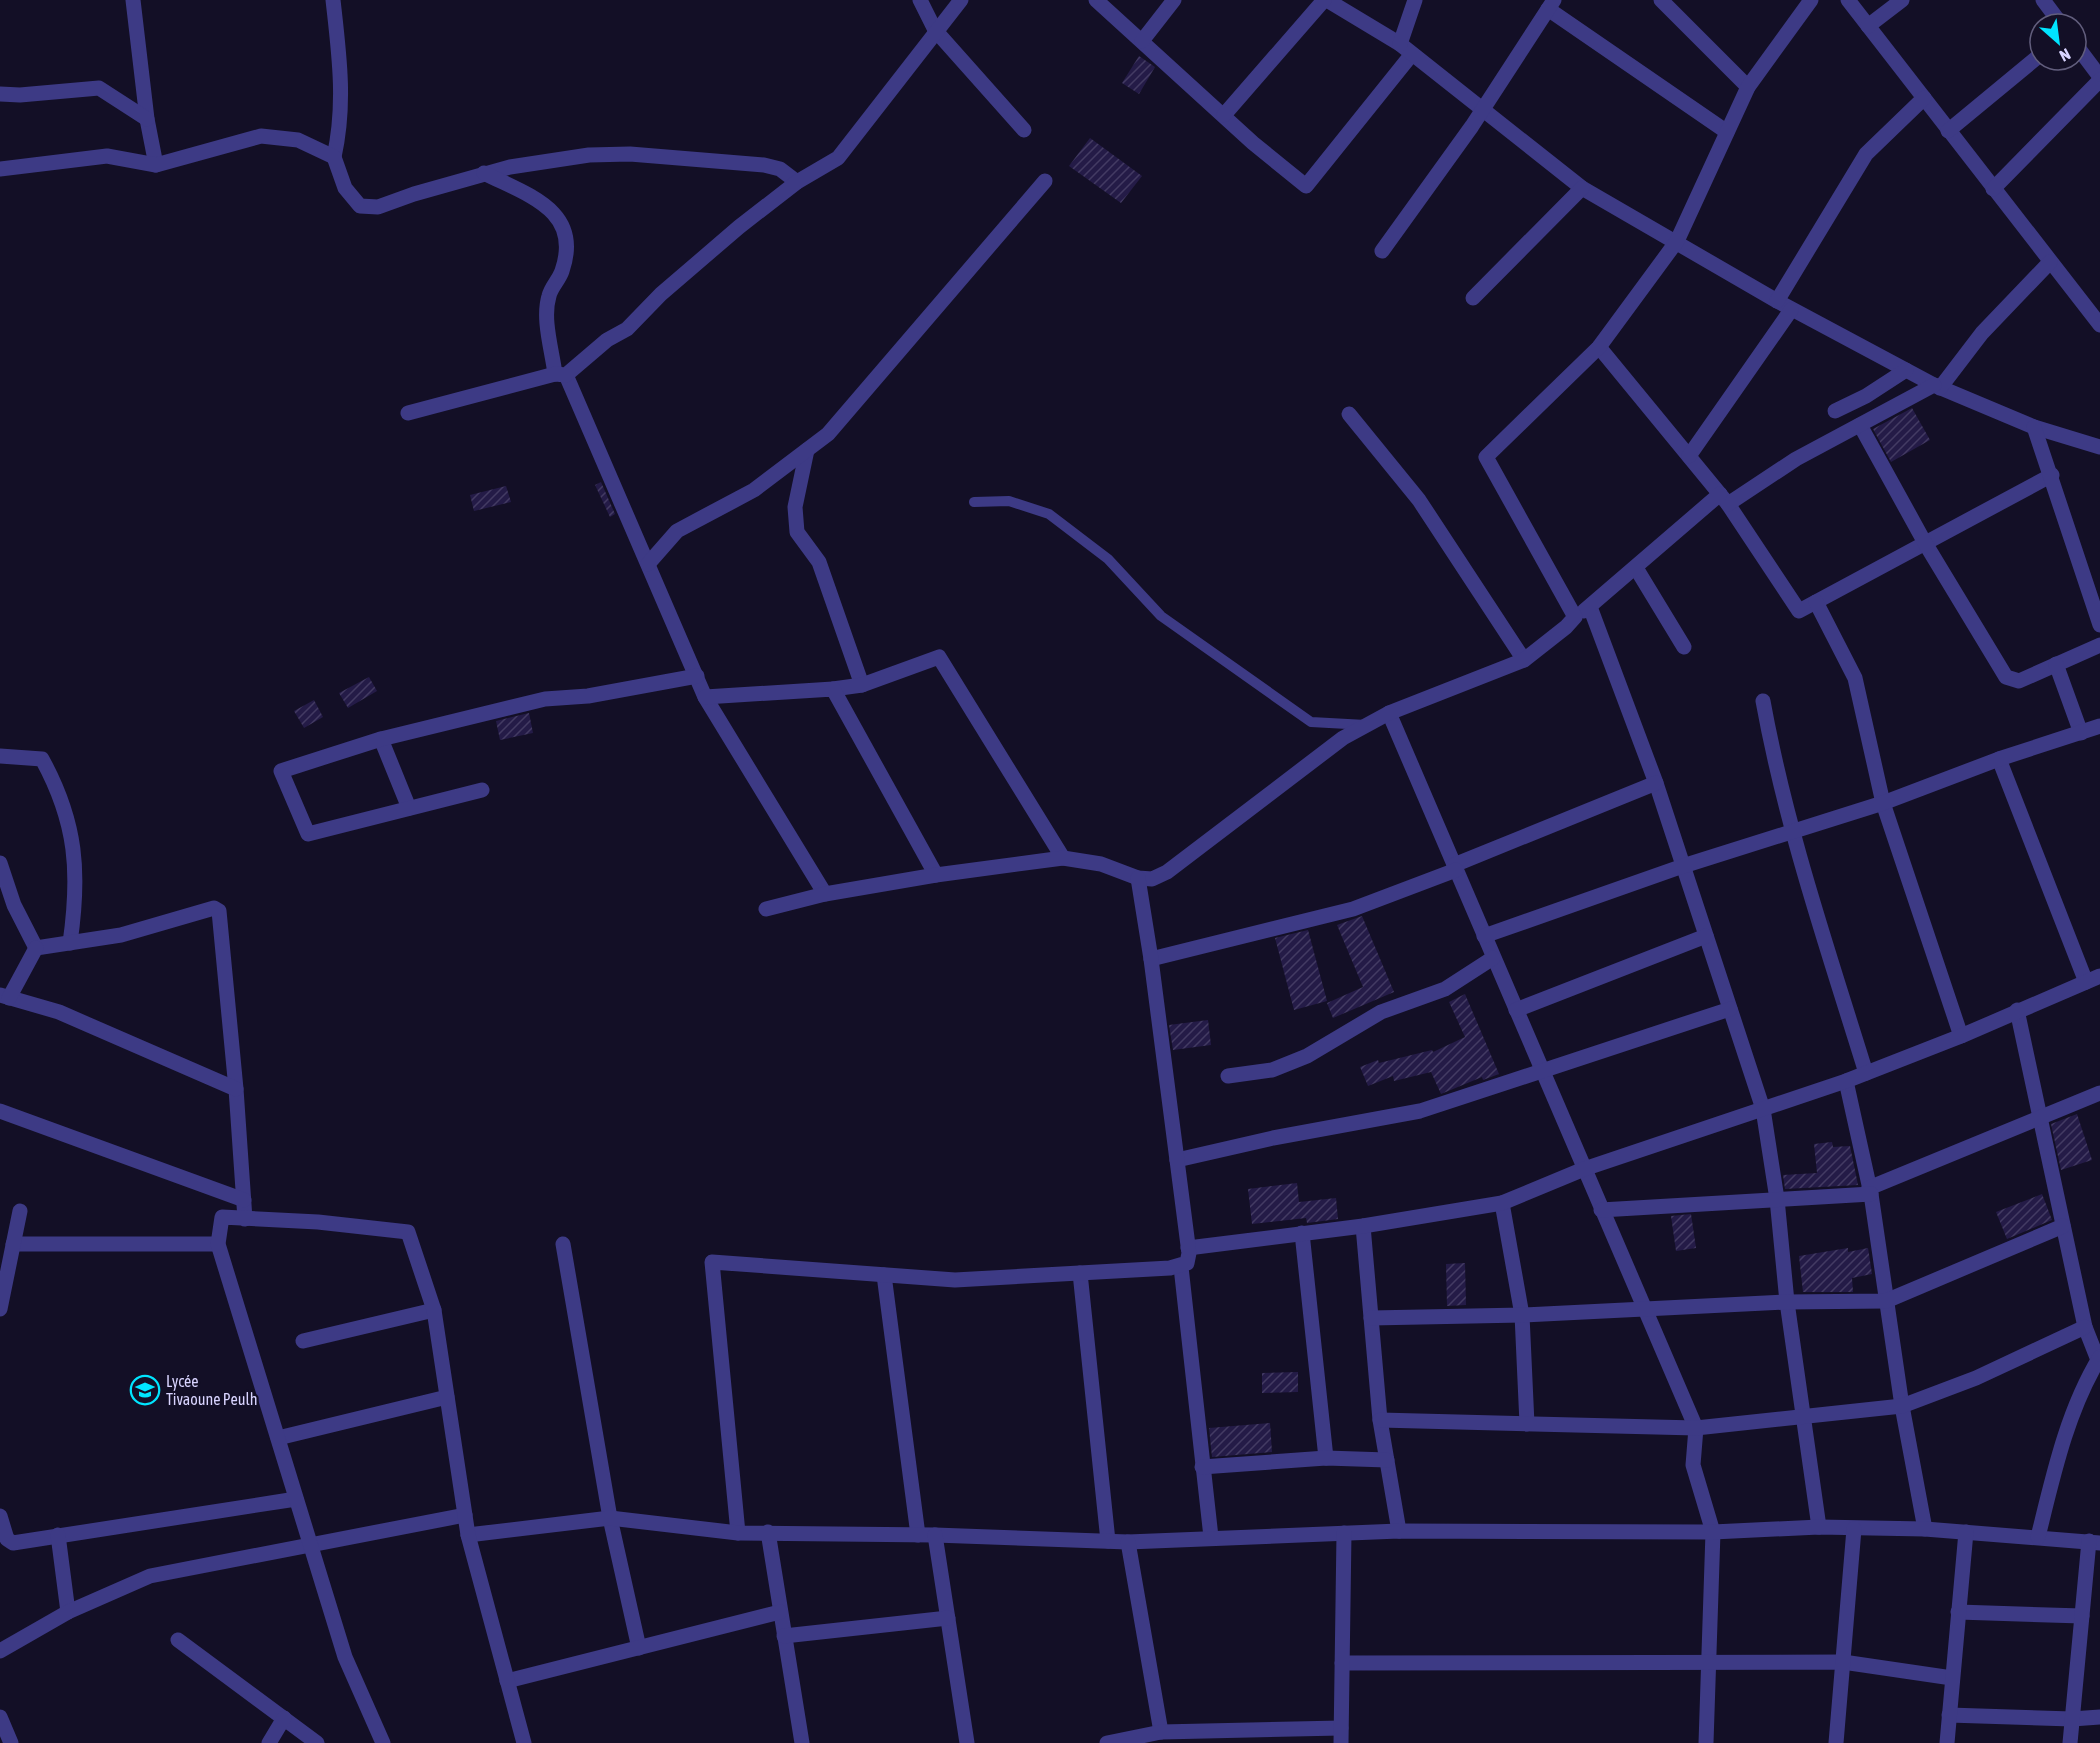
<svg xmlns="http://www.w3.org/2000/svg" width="2100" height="1743" font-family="'Asap Condensed',sans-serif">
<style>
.building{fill:url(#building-hatch)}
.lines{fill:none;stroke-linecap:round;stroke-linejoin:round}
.lane{stroke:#3d3a85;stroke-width:10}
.street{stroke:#3d3a85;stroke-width:15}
.labels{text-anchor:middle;stroke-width:4.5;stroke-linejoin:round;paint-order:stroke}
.poi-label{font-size:16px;fill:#d9d4ff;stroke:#130f26;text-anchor:start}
</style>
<defs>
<pattern id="building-hatch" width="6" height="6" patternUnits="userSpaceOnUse" patternTransform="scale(1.5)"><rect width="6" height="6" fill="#241b47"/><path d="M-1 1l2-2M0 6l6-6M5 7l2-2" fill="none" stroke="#433b63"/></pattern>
</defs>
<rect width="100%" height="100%" fill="#130f26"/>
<!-- building -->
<g class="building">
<path d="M1139,56L1155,67L1139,94L1122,83Z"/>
<path d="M1090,138L1142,176L1121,203L1069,166Z"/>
<path d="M1912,408L1930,440L1891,462L1873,429Z"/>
<path d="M601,482L615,514L610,517L595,485Z"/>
<path d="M506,486L511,502L474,511L470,495Z"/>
<path d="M369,677L377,691L348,708L339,693Z"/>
<path d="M314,700L323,717L304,728L294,711Z"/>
<path d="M529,713L533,733L500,740L496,721Z"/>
<path d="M1362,916L1394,992L1333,1018L1327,1003L1363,987L1337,925Z"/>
<path d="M1308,930L1327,1001L1294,1010L1275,938Z"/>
<path d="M1465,994L1499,1074L1483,1080L1482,1077L1441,1094L1431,1072L1394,1081L1393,1076L1368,1086L1360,1067L1378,1060L1379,1063L1432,1050L1433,1052L1465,1037L1449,1002Z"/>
<path d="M1208,1020L1211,1045L1173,1050L1169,1025Z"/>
<path d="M2077,1114L2092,1160L2061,1170L2051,1124Z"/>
<path d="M1832,1142L1833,1147L1850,1146L1858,1185L1785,1189L1783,1175L1817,1173L1814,1144Z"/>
<path d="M1297,1183L1299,1202L1336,1198L1338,1219L1307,1223L1306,1218L1252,1224L1248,1189Z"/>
<path d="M2042,1194L2052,1220L2007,1239L1996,1212Z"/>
<path d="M1691,1214L1696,1248L1676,1251L1671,1216Z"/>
<path d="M1848,1248V1252L1868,1248L1872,1274L1852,1278L1853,1292H1803L1799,1256Z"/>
<path d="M1465,1263L1466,1305L1447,1306L1446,1264Z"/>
<path d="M1298,1372V1392L1262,1393V1373Z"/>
<path d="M1270,1423L1272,1452L1212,1457L1209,1428Z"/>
</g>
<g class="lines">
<!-- lane -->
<path class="lane" d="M974,502L1009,501L1049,514L1108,559L1161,616L1311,722L1366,725"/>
<!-- street -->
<g class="street">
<path d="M133,0L147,119L156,165"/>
<path d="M333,0C339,53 346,104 334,157"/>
<path d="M920,0L935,30L1024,130"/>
<path d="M1096,0L1253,143L1306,186L1412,54"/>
<path d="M1327,0L1400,44L1582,188L1777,301L1934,385L2034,427L2100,447"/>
<path d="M1661,0L1748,87"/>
<path d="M1848,0L2100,325"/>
<path d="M2043,0L2061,24"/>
<path d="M1548,9L1727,132"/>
<path d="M1868,26L1902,0"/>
<path d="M1142,41L1174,0"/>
<path d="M1400,44L1415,0"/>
<path d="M2076,45L2100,77"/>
<path d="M0,94L20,95L99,88L147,119"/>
<path d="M1224,115L1324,0"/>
<path d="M1948,131L2040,55"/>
<path d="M0,169L107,156L156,165L261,136L298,140L334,157L345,188L360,206L378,207L414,194L510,167L589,155L630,154L764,165L780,169L797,182"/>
<path d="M484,173C527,195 583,210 562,271C559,280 551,287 549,296C542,319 552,350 555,374"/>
<path d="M1993,189L2100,80"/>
<path d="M1382,251L1472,126L1554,0"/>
<path d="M1473,298L1582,188"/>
<path d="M1777,301L1866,154L1924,98"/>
<path d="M1599,347L1728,504L1799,611L2052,475"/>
<path d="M566,375L705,697L825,894"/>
<path d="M1940,388L1982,333L2050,262"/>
<path d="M1835,411L1866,396L1906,370"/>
<path d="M408,413L555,374L566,375L607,340L627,329L661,294L739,227L797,182L838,158L961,0"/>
<path d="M1349,414L1419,500L1524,660"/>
<path d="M1860,425L1925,543L2006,677L2019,681L2100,645"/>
<path d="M2034,427L2100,625"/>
<path d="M807,450L795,507L797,532L819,562L862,685"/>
<path d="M1689,456L1791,310"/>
<path d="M1728,504L1796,459L1934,385"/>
<path d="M648,564L677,531L754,490L828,434L1045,181"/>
<path d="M1636,568L1684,647"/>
<path d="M1816,602L1855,678L1883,803L1961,1036"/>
<path d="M1590,607L1656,783L1763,1109L1777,1199L1787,1302L1819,1527"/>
<path d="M1584,611L1720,494"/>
<path d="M2056,664L2081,733"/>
<path d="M833,689L862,685L939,657L1063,858"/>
<path d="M705,697L833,689L936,875"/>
<path d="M1763,701C1786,828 1828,950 1866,1073"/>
<path d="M1389,713L1696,1428L1693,1465L1713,1532L1706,1743"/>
<path d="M381,739L409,808"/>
<path d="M0,756L42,759C77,823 80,873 70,943"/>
<path d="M1999,759L2086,982"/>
<path d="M482,790L308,834L281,771L381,739L545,699L588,696L697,676"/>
<path d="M0,863L14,905L36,948"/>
<path d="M1454,865L1656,783"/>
<path d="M766,909L825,894L936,875L1063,858L1101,864L1138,878L1152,879L1167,872L1343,738L1389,713L1524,660L1566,627L1575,617L1486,457L1599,347L1677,241L1748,87L1811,0"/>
<path d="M1484,936L1683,866L1883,803L1999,759L2100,726"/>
<path d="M36,948L121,935L214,908L219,911L236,1089L245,1219"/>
<path d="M1151,959L1353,909L1456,870"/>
<path d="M0,995L59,1012L236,1089"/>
<path d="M9,998L36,948"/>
<path d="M1516,1010L1706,936"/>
<path d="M2017,1010L2085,1327L2098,1360"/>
<path d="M1228,1076L1272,1070L1307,1056L1381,1012L1445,989L1493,958"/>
<path d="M1846,1081L1871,1194L1902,1406L1925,1529"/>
<path d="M0,1111L244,1200"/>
<path d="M1177,1160L1273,1138L1420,1111L1730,1009"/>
<path d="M1869,1188L2100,1093"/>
<path d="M1502,1203L1522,1315L1527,1424"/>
<path d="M1601,1210L1871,1194"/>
<path d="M1363,1226L1380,1420L1399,1531"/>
<path d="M1302,1233L1326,1458"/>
<path d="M13,1244H218"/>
<path d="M563,1244L610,1518L639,1648"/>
<path d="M1188,1248L1363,1226L1502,1203L1584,1169L1846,1081L1961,1036L2100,976"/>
<path d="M1181,1267L1211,1537"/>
<path d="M1080,1273L1108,1541"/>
<path d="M884,1275L918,1535"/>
<path d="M0,1309L20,1211"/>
<path d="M1371,1318L1522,1315L1787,1302L1886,1301L2063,1226"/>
<path d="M303,1341L434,1310"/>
<path d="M1380,1420L1696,1428L1902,1406L1976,1378L2085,1327"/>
<path d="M278,1438L447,1397"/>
<path d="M1202,1467L1326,1458L1387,1460"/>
<path d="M0,1516L7,1539L13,1543L296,1499"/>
<path d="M768,1532L802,1743"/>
<path d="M738,1533L712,1262L955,1280L1170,1268L1187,1263L1189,1253L1151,959L1138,878"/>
<path d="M58,1535L68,1612"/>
<path d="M468,1535L610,1518L738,1533L935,1535L1128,1542L1399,1531L1713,1532L1819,1527L1925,1529L2100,1543"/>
<path d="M935,1535L967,1743"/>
<path d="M2038,1537C2053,1476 2067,1411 2100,1357"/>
<path d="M1128,1542L1161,1732"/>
<path d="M1958,1612L2082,1616"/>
<path d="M784,1636L948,1618"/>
<path d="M178,1640L317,1743"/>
<path d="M0,1651L68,1612L150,1576L465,1515"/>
<path d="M1342,1663L1843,1662L1952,1678"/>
<path d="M507,1681L780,1612"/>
<path d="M1949,1715L2072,1719L2100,1717"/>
<path d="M0,1717L11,1743"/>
<path d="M269,1743L284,1718"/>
<path d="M383,1743L345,1657L218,1244L222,1217L318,1222L408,1232L434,1310L468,1535L524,1743"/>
<path d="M1107,1743L1161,1732L1341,1728"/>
<path d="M1341,1743L1344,1533"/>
<path d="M1836,1743L1854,1529"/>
<path d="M1947,1743L1966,1532"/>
<path d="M2070,1743L2089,1541"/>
</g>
</g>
<!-- icons -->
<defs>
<g id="school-ring" transform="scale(1.5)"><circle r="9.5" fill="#130f26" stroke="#00e5ff" stroke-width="1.5"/><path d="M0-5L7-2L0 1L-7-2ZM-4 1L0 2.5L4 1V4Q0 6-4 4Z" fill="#00e5ff"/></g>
</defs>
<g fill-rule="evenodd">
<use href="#school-ring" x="145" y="1390"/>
</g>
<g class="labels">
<!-- poi labels -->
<g class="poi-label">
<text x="166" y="1387">Lycée<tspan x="166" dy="18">Tivaoune Peulh</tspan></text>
</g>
</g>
<!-- north arrow -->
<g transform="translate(2058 42) rotate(152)"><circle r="28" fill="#130f26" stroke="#625e7d" stroke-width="1.5"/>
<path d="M0-4.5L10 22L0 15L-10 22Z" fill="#00e5ff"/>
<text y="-9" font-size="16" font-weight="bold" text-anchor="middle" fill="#d9d4ff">N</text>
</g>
</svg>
